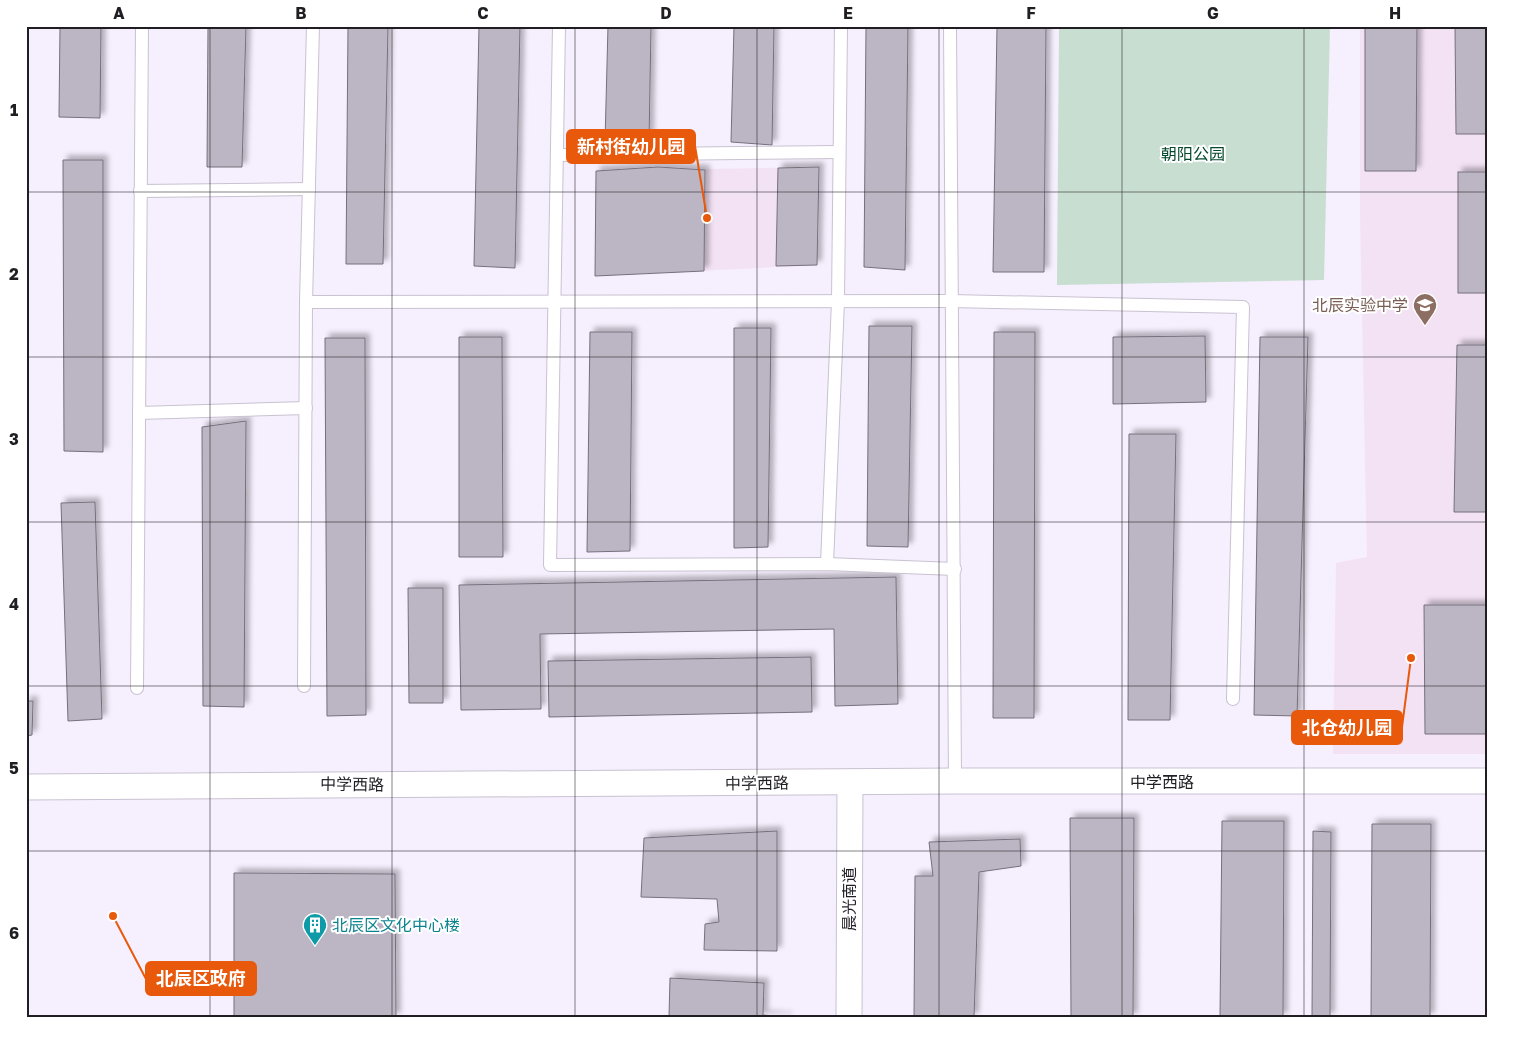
<svg xmlns="http://www.w3.org/2000/svg" width="1514" height="1043" font-family="'Golos Text','Noto Sans SC',sans-serif">
<style>
.education{fill:#f3e2f4}
.green{fill:#c7ded0}
.building{fill:#bcb5c3;stroke:#76707d;filter:url(#shadow)}
.lines{fill:none;stroke-linecap:round;stroke-linejoin:round}
.service-casing{stroke:#c9c2d1;stroke-width:14}
.minor-casing{stroke:#c9c2d1;stroke-width:27}
.service{stroke:#fff;stroke-width:12}
.minor{stroke:#fff;stroke-width:25}
.grid{fill:none;stroke:#201e23;stroke-width:1;stroke-opacity:0.55}
.labels{text-anchor:middle;stroke-width:4;stroke-linejoin:round;paint-order:stroke}
.park-label{font-size:16px;fill:#02482c;stroke:#fff}
.education-label{font-size:16px;fill:#785e54;stroke:#fff;text-anchor:end}
.street-label{font-size:16px;fill:#201e23;stroke:#fff}
.culture-label{font-size:16px;fill:#0d838f;stroke:#fff;text-anchor:start}
.leader{fill:none;stroke:#e8590c;stroke-width:2}
.callout-dot{fill:#e8590c;stroke:#fff;stroke-width:2}
.callout{fill:#e8590c;stroke:#e8590c;stroke-width:2}
.callout-label{font-size:18px;text-anchor:middle;font-weight:bold;fill:#fff}
.neatline{fill:none;stroke:#201e23;stroke-width:2}
.grid-label{font-size:16px;text-anchor:middle;font-weight:bold;fill:#201e23}
</style>
<defs>
<filter id="shadow"><feDropShadow dx="4.5" dy="-4.5" stdDeviation="2.5" flood-color="#0004"/></filter>
</defs>
<rect width="100%" height="100%" fill="#f6effe"/>
<!-- education -->
<g class="education">
<path d="M1360,26H1488V754H1333L1336,563L1367,557L1360,215Z"/>
<path d="M819,167L817,265L595,276L596,171Z"/>
</g>
<!-- green -->
<path class="green" d="M1059,26H1330L1324,280L1057,285Z"/>
<!-- building -->
<g class="building">
<path d="M60,26H101L100,118L59,117Z"/>
<path d="M208,26H246L242,167H207Z"/>
<path d="M348,26H388L383,264H346Z"/>
<path d="M479,26H520L515,268L474,266Z"/>
<path d="M608,26H651L649,142H605Z"/>
<path d="M734,26H774L772,145L731,142Z"/>
<path d="M866,26H908L905,270L864,267Z"/>
<path d="M997,26H1046L1044,272H993Z"/>
<path d="M1365,26H1417L1416,171H1365Z"/>
<path d="M1455,26H1488V134H1456Z"/>
<path d="M63,160H103V452L64,451Z"/>
<path d="M658,167L705,170L704,271L595,276L596,171Z"/>
<path d="M819,167L817,265L776,266L778,168Z"/>
<rect x="1458" y="172" width="30" height="121"/>
<path d="M869,326H912L908,547L867,546Z"/>
<path d="M734,328H771L768,547L734,548Z"/>
<path d="M590,332H632L630,551L587,552Z"/>
<path d="M994,332H1035L1034,718H993Z"/>
<path d="M1205,336L1206,402L1113,404V337Z"/>
<path d="M459,337H502L503,557H459Z"/>
<path d="M1260,337H1308L1297,716L1254,715Z"/>
<path d="M325,338H365L366,715L327,716Z"/>
<path d="M1457,345H1488V512H1454Z"/>
<path d="M246,421L244,707L203,706L202,427Z"/>
<path d="M1129,434H1176L1170,720H1128Z"/>
<path d="M95,502L102,719L68,721L61,503Z"/>
<path d="M896,577L898,704L835,706L834,629L540,634L541,709L461,710L459,585Z"/>
<path d="M408,588H443V703H409Z"/>
<path d="M1424,605H1488V734H1425Z"/>
<path d="M811,657L812,712L549,717L548,661Z"/>
<path d="M26,701H33L32,735L26,736Z"/>
<path d="M1070,818H1134L1133,1017H1071Z"/>
<path d="M1222,821H1284L1283,1017H1220Z"/>
<path d="M1372,824H1431L1430,1017H1371Z"/>
<path d="M777,831V951L704,950L705,924L719,922L717,899L641,897L644,838Z"/>
<path d="M1313,831L1331,832L1330,1017H1312Z"/>
<path d="M1020,839L1021,866L979,872L974,1017H914L915,876H933L929,842Z"/>
<path d="M234,873L395,874L396,1017H234Z"/>
<path d="M670,978L764,983L763,1015L788,1017H669Z"/>
</g>
<g class="lines">
<!-- service casing -->
<g class="service-casing">
<g id="service">
<path d="M559,26L550,565L827,564L955,569"/>
<path d="M950,26C950,278 955,529 955,781"/>
<path d="M558,155L839,152"/>
<path d="M140,191L309,189"/>
<path d="M306,302L950,301L1243,307L1233,699"/>
<path d="M139,413L306,408"/>
<path d="M827,564L838,301L841,26"/>
<path d="M304,686L306,302L313,26"/>
<path d="M137,688L142,26"/>
</g>
</g>
<!-- minor casing -->
<g class="minor-casing">
<g id="minor">
<path d="M26,787L955,781H1488"/>
<path d="M849,1017L850,782"/>
</g>
</g>
<!-- service -->
<use href="#service" class="service"/>
<!-- minor -->
<use href="#minor" class="minor"/>
</g>
<!-- grid -->
<path class="grid" d="M210,26V1017M392,26V1017M575,26V1017M757,26V1017M939,26V1017M1122,26V1017M1304,26V1017M26,192H1488M26,357H1488M26,522H1488M26,686H1488M26,851H1488"/>
<!-- icons -->
<defs>
<g id="school-pin" transform="scale(1.25)"><path d="M0 17L-7.5 6A9.5 9.5 0 1 1 7.5 6Z" fill="#8d6e63" stroke="#fff"/><path d="M0-5L7-2L0 1L-7-2ZM-4 1L0 2.5L4 1V4Q0 6-4 4Z" fill="#fff"/></g>
<g id="building-pin" transform="scale(1.25)"><path d="M0 17L-7.5 6A9.5 9.5 0 1 1 7.5 6Z" fill="#0f9aa8" stroke="#fff"/><path d="M-4-6H4V6H1V3H-1V6H-4ZM-2.5-4.3h1.7v1.8h-1.7ZM.8-4.3h1.7v1.8H.8ZM-2.5-1h1.7V.8h-1.7ZM.8-1h1.7V.8H.8Z" fill="#fff"/></g>
</defs>
<g fill-rule="evenodd">
<use href="#school-pin" x="1425" y="305"/>
<use href="#building-pin" x="315" y="925"/>
</g>
<g class="labels">
<!-- park labels -->
<g class="park-label">
<text x="1193" y="160">朝阳公园</text>
</g>
<!-- education labels -->
<g class="education-label">
<text x="1408" y="311">北辰实验中学</text>
</g>
<!-- street labels -->
<g class="street-label">
<text x="1162" y="788">中学西路</text>
<text transform="translate(757 783) rotate(-1)" y="6">中学西路</text>
<text transform="translate(352 784) rotate(1)" y="6">中学西路</text>
<text transform="translate(849 899) rotate(-90)" y="6">晨光南道</text>
</g>
<!-- culture labels -->
<g class="culture-label">
<text x="332" y="931">北辰区文化中心楼</text>
</g>
</g>
<!-- callouts -->
<path class="leader" d="M707 218L695 146M1411 658L1402 727M113 916L146 979"/>
<g class="callout-dot">
<circle cx="707" cy="218" r="5"/>
<circle cx="1411" cy="658" r="5"/>
<circle cx="113" cy="916" r="5"/>
</g>
<g class="callout">
<rect x="567" y="130" width="128" height="33" rx="5"/>
<rect x="1292" y="711" width="110" height="33" rx="5"/>
<rect x="146" y="962" width="110" height="33" rx="5"/>
</g>
<g class="callout-label">
<text x="631" y="153">新村街幼儿园</text>
<text x="1347" y="734">北仓幼儿园</text>
<text x="201" y="985">北辰区政府</text>
</g>
<!-- border -->
<rect width="1514" height="1043" fill="none" stroke="#ffffff" stroke-width="55"/>
<rect x="28" y="28" width="1458" height="988" class="neatline"/>
<g class="grid-label">
<text x="119" y="19">A</text>
<text x="301" y="19">B</text>
<text x="483" y="19">C</text>
<text x="666" y="19">D</text>
<text x="848" y="19">E</text>
<text x="1031" y="19">F</text>
<text x="1213" y="19">G</text>
<text x="1395" y="19">H</text>
<text x="14" y="116">1</text>
<text x="14" y="280">2</text>
<text x="14" y="445">3</text>
<text x="14" y="610">4</text>
<text x="14" y="774">5</text>
<text x="14" y="939">6</text>
</g>
</svg>
